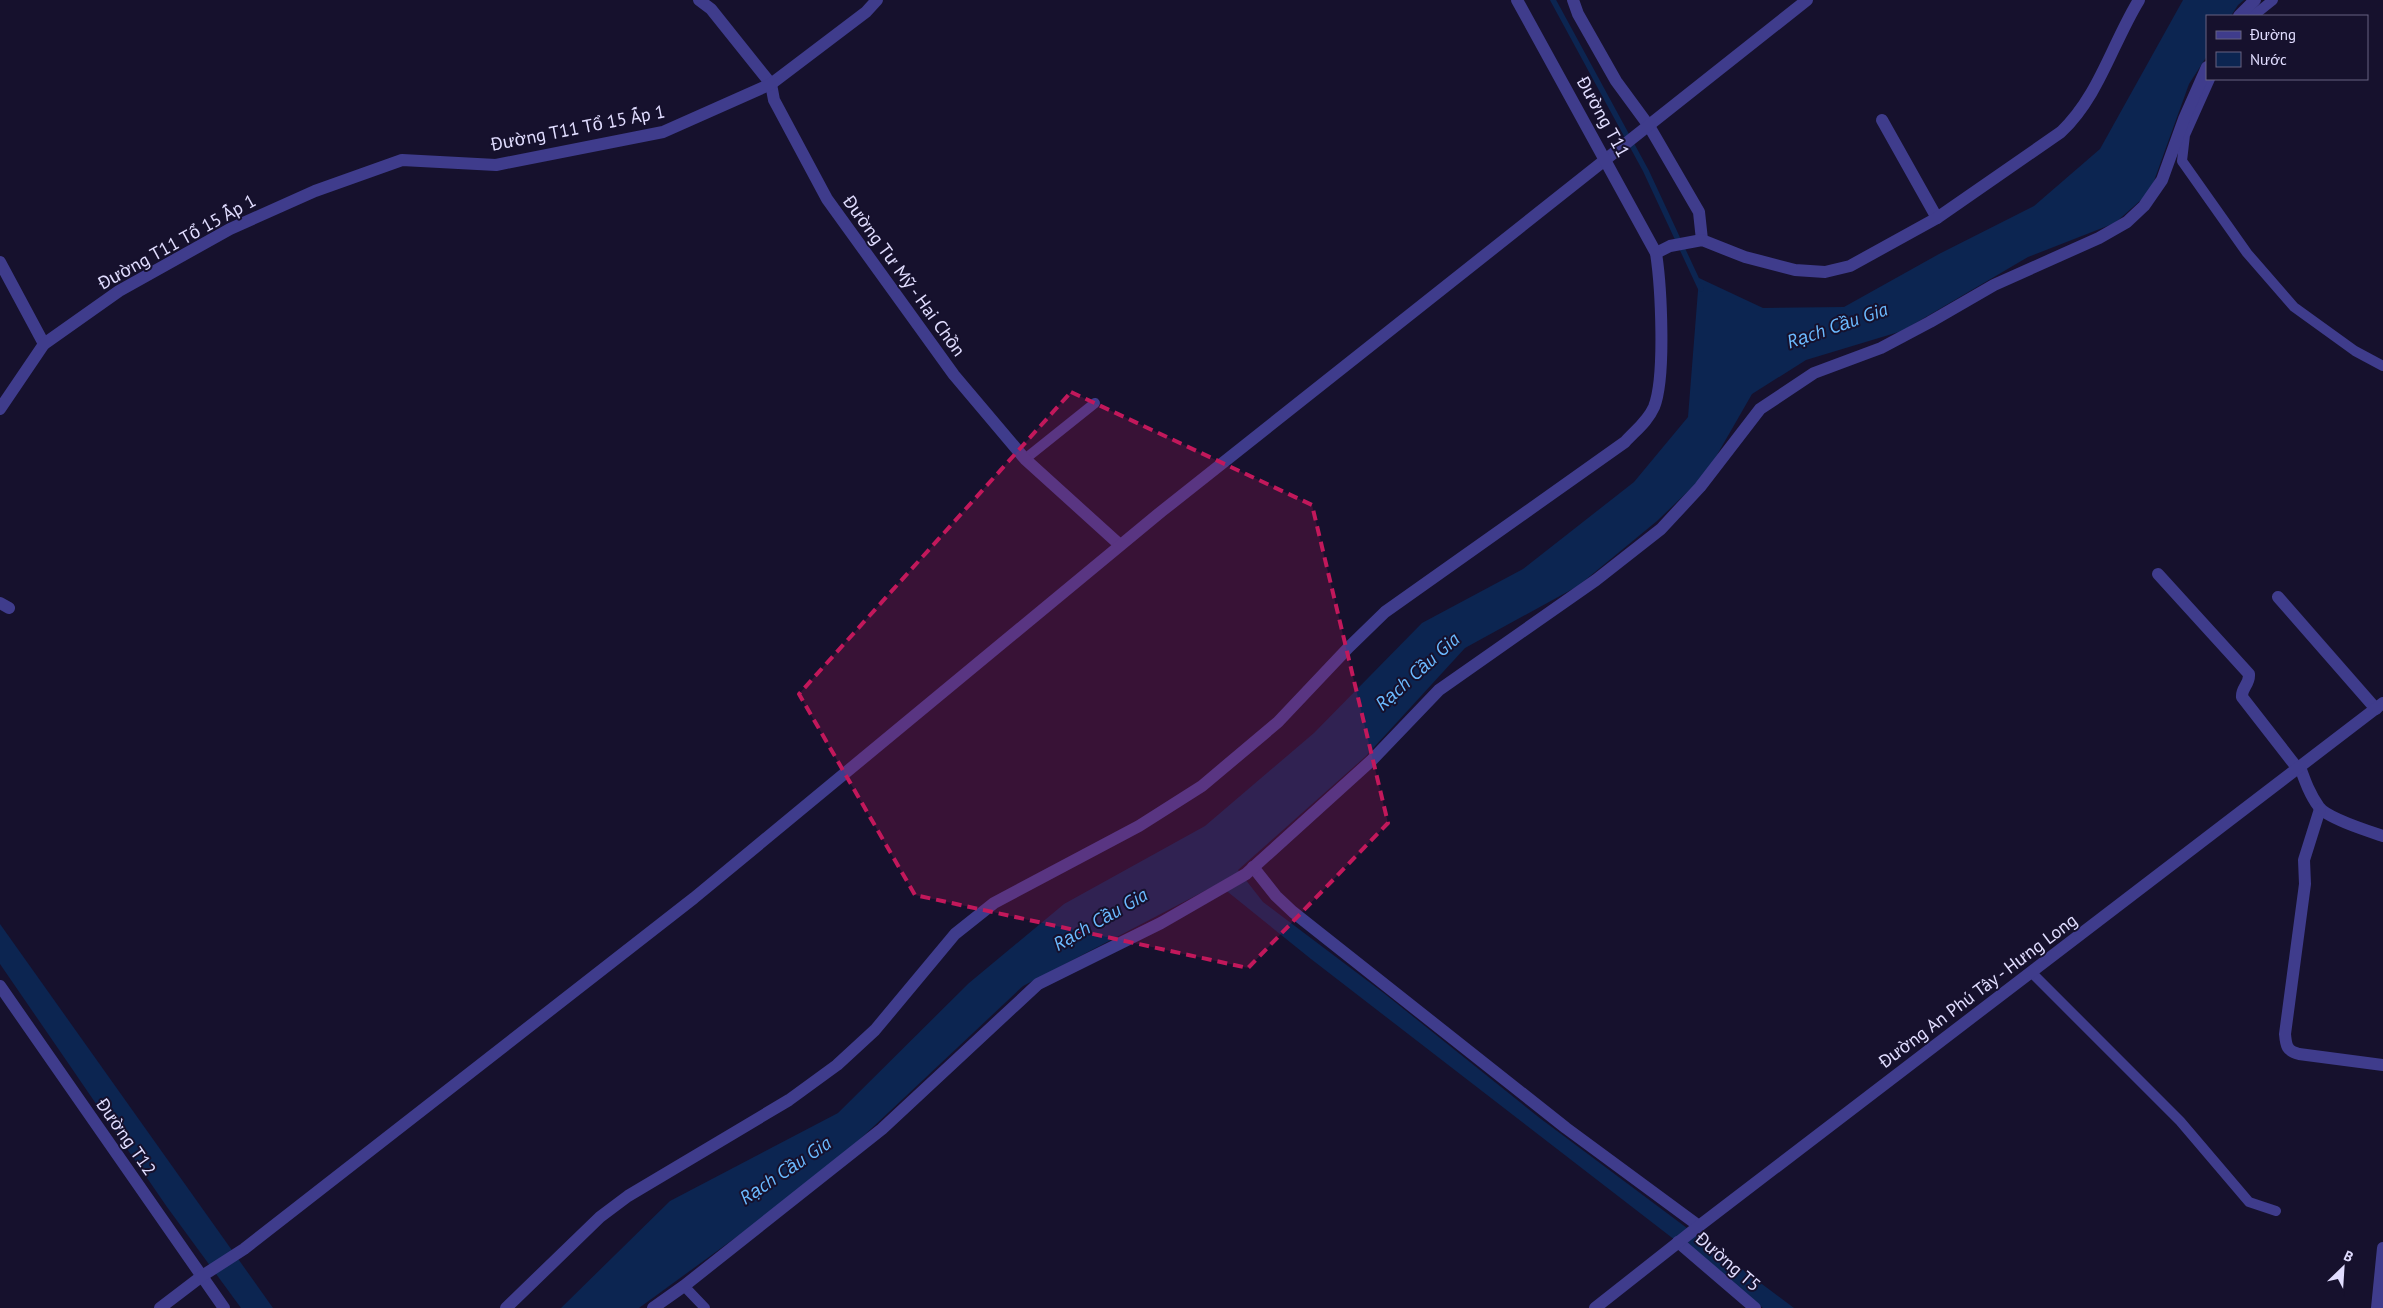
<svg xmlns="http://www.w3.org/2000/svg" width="2383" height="1308" font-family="'PT Sans',sans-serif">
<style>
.water{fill:#0c2551}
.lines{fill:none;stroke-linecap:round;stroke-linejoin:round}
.stream{stroke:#0c2551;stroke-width:5.5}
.service{stroke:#3f3c8c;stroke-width:10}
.minor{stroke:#3f3c8c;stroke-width:12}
.tertiary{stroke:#3f3c8c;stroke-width:12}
.marked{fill:#c2185b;fill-opacity:0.2;stroke:#c2185b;stroke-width:4;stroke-dasharray:10 6;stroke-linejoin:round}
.labels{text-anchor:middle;stroke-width:4;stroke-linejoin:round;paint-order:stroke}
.street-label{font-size:18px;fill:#e1ddff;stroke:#16112d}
.water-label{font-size:19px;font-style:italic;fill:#6bbaff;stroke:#16112d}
</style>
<rect width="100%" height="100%" fill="#16112d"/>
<!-- water -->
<g class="water">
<path d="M2183,0H2244L2238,5L2231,16H2207V56L2189,84L2150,192L2115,223L2028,257L1902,331L1806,360L1752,394L1706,474L1657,521L1578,586L1465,648L1366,756L1238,870L1263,902L1385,994L1541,1119L1794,1308H1763L1311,959L1218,884L1023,986L856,1143L761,1219L639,1308H561L670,1201L838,1113L969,983L1064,904L1205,826L1314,733L1422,623L1523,569L1634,482L1688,417L1699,278L1763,308L1844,307L1939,254L2034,206L2100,149Z"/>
<path d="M0,924L273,1308H241L167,1207L0,964Z"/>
</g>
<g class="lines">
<!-- stream -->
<path class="stream" d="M1553,0L1646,171L1701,289"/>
<!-- service -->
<g class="service">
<path d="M2253,16L2273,0"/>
<path d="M2210,79L2185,135L2182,161L2247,253L2294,307L2355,351L2383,366"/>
<path d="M1025,459L1095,403"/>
<path d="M2031,972L2180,1121L2249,1202L2276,1211"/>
<path d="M684,1286L705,1308"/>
</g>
<!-- minor -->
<g class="minor">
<path d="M699,0L711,9L771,84L774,100L827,199L954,375L1025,459L1120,545"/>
<path d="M1573,0L1578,14L1616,81L1649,126L1699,212L1702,240"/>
<path d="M2239,16L2255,0"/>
<path d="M1882,120L1937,218"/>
<path d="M1656,253L1670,246L1702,240L1745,257L1795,270L1825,272L1850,266L1937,218L2061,132C2099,96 2112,44 2139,0"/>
<path d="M0,262L44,344"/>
<path d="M0,409L44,344L119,291L230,229L315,191L402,160L496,165L663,132L771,84L866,12L877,0"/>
<path d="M2158,574L2249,674C2250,684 2241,688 2242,697L2298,769"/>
<path d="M2278,597L2376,709"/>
<path d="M0,603L9,608"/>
<path d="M2300,767C2305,781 2310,795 2319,807C2327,818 2368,831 2383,836"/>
<path d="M2320,809L2304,860L2305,884L2285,1034C2286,1046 2287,1051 2299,1054L2383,1065"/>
<path d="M1253,867L1276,896L1293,912L1566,1128L1699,1226"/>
<path d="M0,986L224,1308"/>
<path d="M1678,1242L1755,1308"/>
<path d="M160,1308L202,1276L244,1249L694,898L1162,511L1807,0"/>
<path d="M506,1308L600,1217L628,1196L789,1100L837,1065L875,1030L955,934L994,903L1139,826L1202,786L1278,722L1349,647L1385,612L1625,442C1635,431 1648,421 1654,407C1666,377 1661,286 1656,253L1517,0"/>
<path d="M653,1308L684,1286L882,1129L1038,984L1161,923L1246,874L1372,760L1439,690L1596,580L1661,529L1700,487L1760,409L1814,373L1881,348L1930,322L1994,285L2099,238L2127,222L2144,206L2162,180L2184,119L2207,67"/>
<path d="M2377,1308L2383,1248"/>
</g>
<!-- tertiary -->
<path class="tertiary" d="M1595,1308L1699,1226L2383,703"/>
</g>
<!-- marked area -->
<path class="marked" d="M1071,392L1312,505L1388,823L1248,968L915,895L799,694Z"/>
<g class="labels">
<!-- street labels -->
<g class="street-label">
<text transform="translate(1603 117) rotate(61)" y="6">Đường T11</text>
<text transform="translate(578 128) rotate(-11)" y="6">Đường T11 Tổ 15 Ấp 1</text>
<text transform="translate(177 242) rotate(-29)" y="6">Đường T11 Tổ 15 Ấp 1</text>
<text transform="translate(904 276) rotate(54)" y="6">Đường Tư Mỹ - Hai Chồn</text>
<text transform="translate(1978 991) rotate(-37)" y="6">Đường An Phú Tây - Hưng Long</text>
<text transform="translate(126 1137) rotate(55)" y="6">Đường T12</text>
<text transform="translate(1728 1262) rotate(41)" y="6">Đường T5</text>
</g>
<!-- water labels -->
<g class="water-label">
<text transform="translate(1837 325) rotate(-19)" y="7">Rạch Cầu Gia</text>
<text transform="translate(1417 671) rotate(-42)" y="7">Rạch Cầu Gia</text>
<text transform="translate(1100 919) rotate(-30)" y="7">Rạch Cầu Gia</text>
<text transform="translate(785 1170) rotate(-34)" y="7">Rạch Cầu Gia</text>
</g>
</g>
<!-- legend -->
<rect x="2206" y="15" width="162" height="65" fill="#16112d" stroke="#676381"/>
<rect x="2216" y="31" width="25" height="8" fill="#3f3c8c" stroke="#676381"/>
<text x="2250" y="40" font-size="15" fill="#e1ddff">Đường</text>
<rect x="2216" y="52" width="25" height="15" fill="#0c2551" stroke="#676381"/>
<text x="2250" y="65" font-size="15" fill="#e1ddff">Nước</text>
<!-- north arrow -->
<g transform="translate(2343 1268) rotate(25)" stroke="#16112d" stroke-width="4" paint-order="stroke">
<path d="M0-4L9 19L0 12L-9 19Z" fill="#e1ddff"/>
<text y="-8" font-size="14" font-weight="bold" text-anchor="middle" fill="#e1ddff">B</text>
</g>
</svg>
